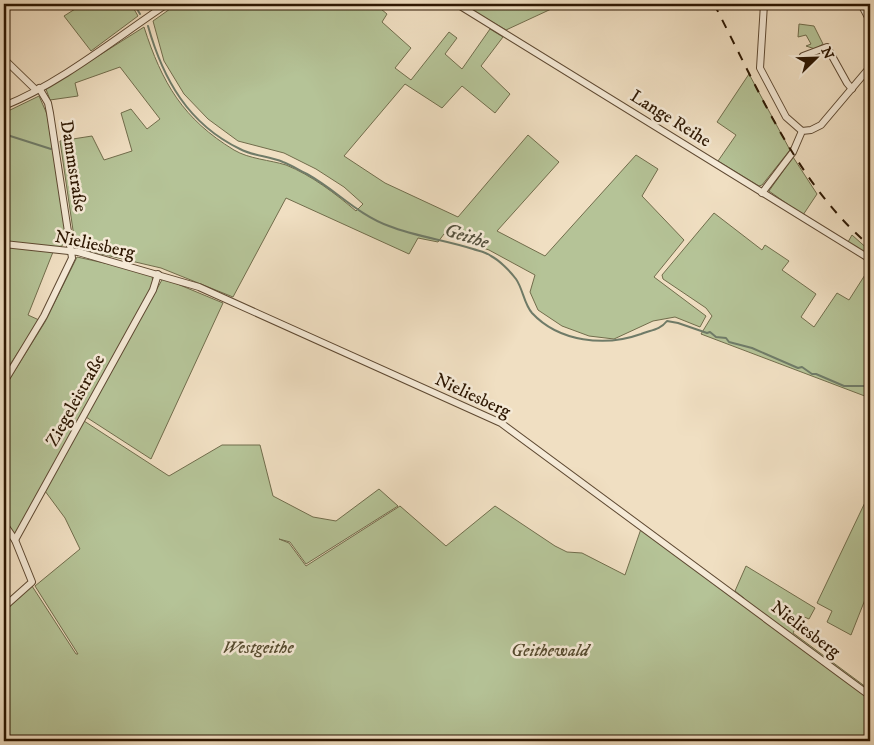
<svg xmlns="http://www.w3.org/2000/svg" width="874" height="745" font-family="'IM FELL DW Pica',serif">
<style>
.green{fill:#b5c397;stroke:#716d4c}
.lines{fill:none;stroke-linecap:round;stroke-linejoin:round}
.stream{stroke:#6f7b68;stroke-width:2}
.minor-casing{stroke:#5e4932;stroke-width:8}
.minor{stroke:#f5ead7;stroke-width:6}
.rail{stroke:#2d1702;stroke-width:2;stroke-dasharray:9 9;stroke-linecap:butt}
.labels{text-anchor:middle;stroke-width:5;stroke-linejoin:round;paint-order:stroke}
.street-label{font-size:18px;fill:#2d1702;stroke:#f5ead7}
.park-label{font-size:18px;font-style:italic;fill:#564b2f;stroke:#f5ead7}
.water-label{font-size:19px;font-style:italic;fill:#54513e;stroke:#f5ead7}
</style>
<rect width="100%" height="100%" fill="#f0dfc2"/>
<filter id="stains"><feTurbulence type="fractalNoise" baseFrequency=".004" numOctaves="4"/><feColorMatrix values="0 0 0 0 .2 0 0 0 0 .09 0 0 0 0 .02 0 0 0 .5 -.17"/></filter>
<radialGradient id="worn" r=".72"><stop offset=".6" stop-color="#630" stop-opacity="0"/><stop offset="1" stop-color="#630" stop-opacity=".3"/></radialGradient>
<!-- green -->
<g class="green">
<path d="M83,4H131L138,16L91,51L64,16Z"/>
<path d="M177,4H375L387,14L382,22L411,48L395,68L411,80L449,32L457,38L445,54L462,69L490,29L503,37L481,66L510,94L495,113L462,86L442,108L405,84L344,156L385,183L458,217L528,135L559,162L497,231L545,256L636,155L658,169L642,196L684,240L654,277L706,316L700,327L675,317L653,321L614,339L589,336L562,326L538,310L530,292L535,275L489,250L444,234L438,242L418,238L409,254L286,198L233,297L161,268L84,250L74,237L60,141L92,136L104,160L132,151L121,113L131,109L147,129L160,119L120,67L75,83L78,96L50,100L46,89L144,27C162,83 183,119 234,150C249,159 270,160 286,165C311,175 336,194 356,211L363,204L344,187L316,169L284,153L238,141L208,119L184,94L164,61L153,21Z"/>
<path d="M462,4H562L506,30Z"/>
<path d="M799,24L814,26L823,44L815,49L806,46L811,44L806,35L798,37Z"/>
<path d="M749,74L790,150L762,185L759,186L718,161L736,135L717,122Z"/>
<path d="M39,96L47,114L67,239L61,247L23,244L53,252L28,315L39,320L4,374V113Z"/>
<path d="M793,157L817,194L803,215L769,191Z"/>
<path d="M714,213L762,250L765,245L789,261L782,270L816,294L801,317L814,327L837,293L849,300L870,267V398L701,334L712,316L706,308L663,279L662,275Z"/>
<path d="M852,235L870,251V257L848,242Z"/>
<path d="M77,257L145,272L152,275L153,285L15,535L4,521V388L45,322Z"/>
<path d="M163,278L223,303L151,459L86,417Z"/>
<path d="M84,421L169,476L222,445H260L273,496L313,517L336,521L379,489L398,506L306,564L290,542L279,539L289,543L306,566L400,506L446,546L495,506L555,546L567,552L582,553L625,575L642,526L743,600L744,598L735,591L746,566L815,608L809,619L802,616L793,633L870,690V741H4V611L32,586L76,654H78L35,586L80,549L65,518L45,491Z"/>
<path d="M870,492V587L851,635L827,622L832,611L817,603Z"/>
</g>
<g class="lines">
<!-- stream -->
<g class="stream">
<path d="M134,4L140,14"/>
<path d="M148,26C163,79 188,124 240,149C253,156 269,156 283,162C291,165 299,170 307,174C336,190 358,215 389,226C417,237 446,240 473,249C479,251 486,252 491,256C499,260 510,271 516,279C523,289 524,304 532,313C559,342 605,347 641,334C651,330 660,330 667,321L678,323L707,333L710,332L716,337L726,338L729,342L752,348L798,368L802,367L812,374H816L844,386H866L870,391"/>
<path d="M4,134L51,149"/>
</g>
<!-- minor casing -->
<g class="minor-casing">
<g id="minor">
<path d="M457,4L870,259"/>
<path d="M764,4L760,68L786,117L802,131"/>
<path d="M861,4L870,21"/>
<path d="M803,56L827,47L847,83L852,89"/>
<path d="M4,59L36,90"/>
<path d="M4,106C61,83 116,38 167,4"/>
<path d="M762,193L793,152L802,131L811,130L821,125L870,67"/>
<path d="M4,244L78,252L199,287L501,423L869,695"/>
<path d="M4,382L44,316L72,258L50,113L48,103L39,88"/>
<path d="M4,524L15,540L32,582L4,607"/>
<path d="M15,540L153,290L158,274"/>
</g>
</g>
<!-- minor -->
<use href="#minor" class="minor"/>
<!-- rail -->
<path class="rail" d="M714,4C758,88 796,183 870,246"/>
</g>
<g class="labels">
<!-- street labels -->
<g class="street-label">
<text transform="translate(671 118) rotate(32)" y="6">Lange Reihe</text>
<text transform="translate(74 166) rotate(81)" y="6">Dammstraße</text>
<text transform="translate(95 244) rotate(12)" y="6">Nieliesberg</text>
<text transform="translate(473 395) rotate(25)" y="6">Nieliesberg</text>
<text transform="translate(75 400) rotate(-61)" y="6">Ziegeleistraße</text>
<text transform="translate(806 629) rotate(37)" y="6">Nieliesberg</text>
</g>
<!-- park labels -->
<g class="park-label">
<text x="258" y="653">Westgeithe</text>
<text x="550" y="656">Geithewald</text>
</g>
<!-- water labels -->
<g class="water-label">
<text transform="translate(467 235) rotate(17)" y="7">Geithe</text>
</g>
</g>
<!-- margin -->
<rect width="874" height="745" fill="none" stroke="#f0dfc2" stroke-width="20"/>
<rect x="5" y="5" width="864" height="735" fill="none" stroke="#2d1702" stroke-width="2.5"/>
<rect x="10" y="10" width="854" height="725" fill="none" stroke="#2d1702"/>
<!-- north arrow -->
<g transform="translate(816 58) rotate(67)" stroke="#f5ead7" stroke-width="4" paint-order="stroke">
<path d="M0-4L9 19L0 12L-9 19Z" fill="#2d1702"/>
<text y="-8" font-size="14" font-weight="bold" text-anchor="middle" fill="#2d1702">N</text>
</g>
<rect width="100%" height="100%" filter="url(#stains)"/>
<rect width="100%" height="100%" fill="url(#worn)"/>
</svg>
